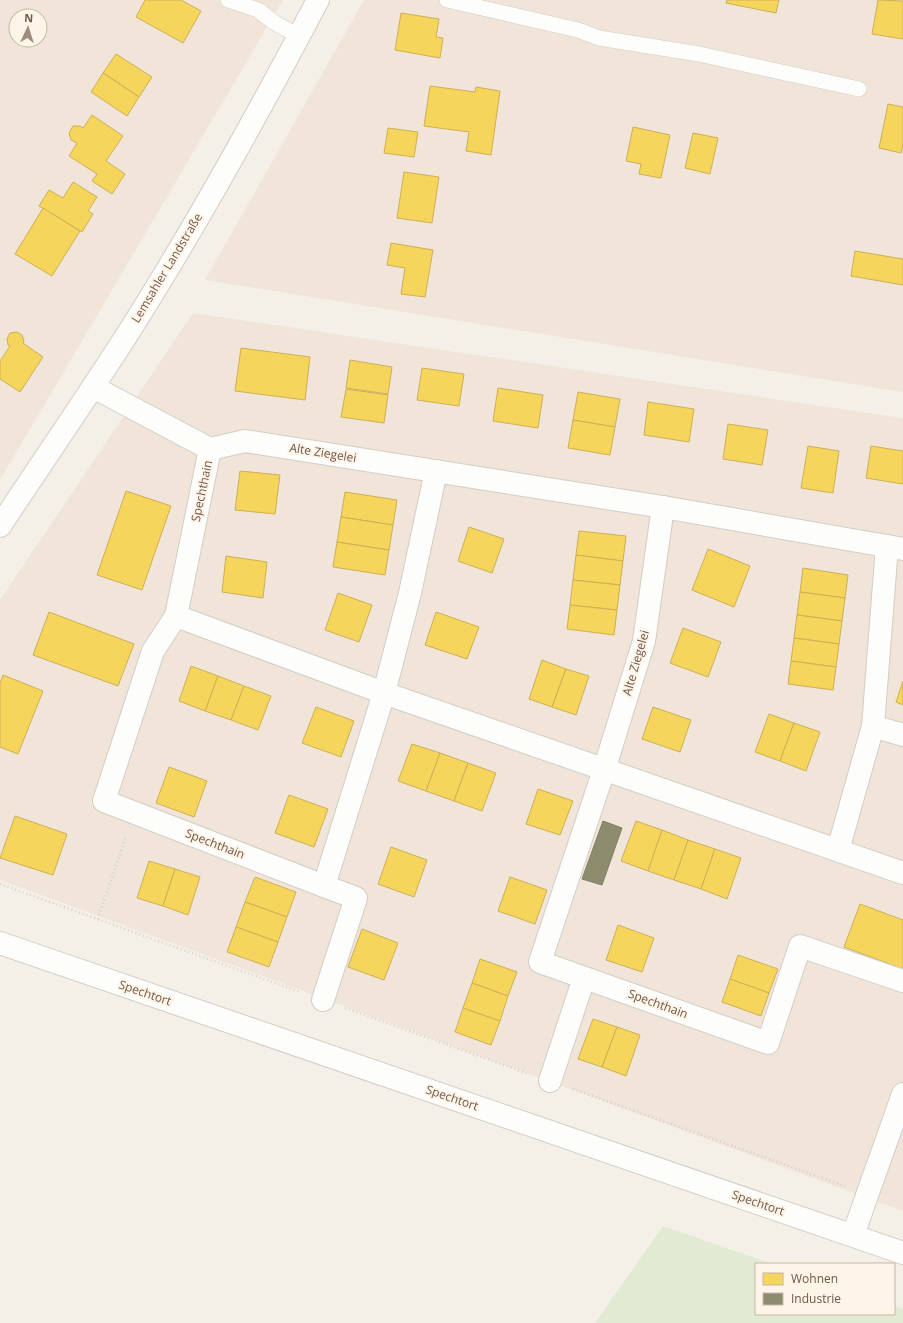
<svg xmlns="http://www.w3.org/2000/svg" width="903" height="1323" font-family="'Open Sans',sans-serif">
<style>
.residential{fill:#f0e5d8;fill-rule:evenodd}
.green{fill:#e1ebd3}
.homes{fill:#f6d55c;stroke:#ceaf57}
.industry{fill:#8c8c6e;stroke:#847c63}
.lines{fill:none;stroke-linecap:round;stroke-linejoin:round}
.lane-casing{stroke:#d3cdc6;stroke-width:16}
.street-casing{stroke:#d3cdc6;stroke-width:24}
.secondary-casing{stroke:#d4ccc4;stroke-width:24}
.path{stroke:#d6cfca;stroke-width:2.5;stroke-dasharray:1 3;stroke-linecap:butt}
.lane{stroke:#fdfdfc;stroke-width:15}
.street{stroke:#fdfdfc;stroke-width:22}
.secondary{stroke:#fdfdfc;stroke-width:22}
.labels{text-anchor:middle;stroke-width:4;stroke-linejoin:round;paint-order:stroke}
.street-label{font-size:12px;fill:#70574a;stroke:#fef5e8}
</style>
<rect width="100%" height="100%" fill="#f4f0e8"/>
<!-- residential -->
<g class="residential">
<path d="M0,0H283L0,480ZM16,16H40V40H16Z"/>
<path d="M364,0H903V392L205,280Z"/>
<path d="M193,313L903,418V1211L0,880V600Z"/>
</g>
<!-- green -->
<path class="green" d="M663,1226L773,1264H756V1314H894V1305L903,1309V1323H595Z"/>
<!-- homes -->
<g class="homes">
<path d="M145,0H181L201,11L183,43L136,17Z"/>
<path d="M727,0H779L776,13L726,3Z"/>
<path d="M878,0L903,1V39L872,34Z"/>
<path d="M401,13L439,19L436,37L443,38L440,58L395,50Z"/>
<path d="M116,54L152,77L139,97L103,73Z"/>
<path d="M103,73L139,97L127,116L91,92Z"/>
<path d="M430,86L475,92L476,87L500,91L491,155L466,151L469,132L424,126Z"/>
<path d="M888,104L903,107V144L901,153L879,148Z"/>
<path d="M92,115L123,136L106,161L125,174L112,194L92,181L97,174L69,156L77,143L71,140L69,133L73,126H80L83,128Z"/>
<path d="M633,127L670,135L661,178L639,174L641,164L626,161Z"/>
<path d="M388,128L418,132L414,157L384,153Z"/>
<path d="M693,133L718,138L710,174L685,168Z"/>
<path d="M404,172L439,177L432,223L397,218Z"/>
<path d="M73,182L97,197L88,211L93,214L82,232L39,206L49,190L63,198Z"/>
<path d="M43,208L80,231L52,276L15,254Z"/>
<path d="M391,243L433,250L425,297L401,294L405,268L387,265Z"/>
<path d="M855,251L903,259V285L851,276Z"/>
<path d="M17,332L22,335L24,341L23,343L43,357L20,392L0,379V361L10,346L8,345L7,339L10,333Z"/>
<path d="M241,348L310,357L305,400L235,391Z"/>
<path d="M350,360L392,367L388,394L346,388Z"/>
<path d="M422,368L464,374L459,406L417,400Z"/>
<path d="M498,388L543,395L538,428L493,421Z"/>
<path d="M346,389L388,395L384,423L341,417Z"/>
<path d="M578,392L620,399L615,427L573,420Z"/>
<path d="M648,402L694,409L689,442L644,435Z"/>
<path d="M573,420L615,427L610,455L568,448Z"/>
<path d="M728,424L768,430L762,465L723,459Z"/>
<path d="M808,446L839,451L833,493L801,488Z"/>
<path d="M871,446L903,451V484L866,478Z"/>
<path d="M240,471L280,475L275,514L235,510Z"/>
<path d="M126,491L171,506L142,590L97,575Z"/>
<path d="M345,492L397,500L393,525L341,517Z"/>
<path d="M341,517L393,525L389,550L337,542Z"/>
<path d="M469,527L504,539L492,573L458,561Z"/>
<path d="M579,531L626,536L623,561L576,555Z"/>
<path d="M337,542L389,550L385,575L333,567Z"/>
<path d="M708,549L750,566L734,607L692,590Z"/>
<path d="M576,555L623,561L620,585L573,580Z"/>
<path d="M226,556L267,562L263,598L222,592Z"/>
<path d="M803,568L848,575L845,598L800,592Z"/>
<path d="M573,580L620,585L617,610L570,605Z"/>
<path d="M800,592L845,598L842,621L797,615Z"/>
<path d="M338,593L372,605L359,642L325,630Z"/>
<path d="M570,605L617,610L614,635L567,629Z"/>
<path d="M49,612L134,644L118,686L33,655Z"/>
<path d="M436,612L479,627L467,659L425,645Z"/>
<path d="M797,615L842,621L839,644L794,638Z"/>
<path d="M683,628L721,642L708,677L670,663Z"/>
<path d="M794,638L839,644L836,667L791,661Z"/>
<path d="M542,660L566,669L552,707L529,699Z"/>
<path d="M791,661L836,667L833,690L788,684Z"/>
<path d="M191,666L218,676L205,711L179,701Z"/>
<path d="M566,669L589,676L576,715L552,707Z"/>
<path d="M3,675L43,691L18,754L0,747V683Z"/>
<path d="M218,676L244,686L231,720L205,711Z"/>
<path d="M903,681V705L896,702Z"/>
<path d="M244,686L271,696L258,730L231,720Z"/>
<path d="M316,707L354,721L341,757L302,743Z"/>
<path d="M653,707L691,720L680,752L642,739Z"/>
<path d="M769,714L794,723L780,761L755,752Z"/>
<path d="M794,723L820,732L806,771L780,761Z"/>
<path d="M412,744L440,753L426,791L398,781Z"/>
<path d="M440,753L468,763L454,801L426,791Z"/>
<path d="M468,763L496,773L482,811L454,801Z"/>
<path d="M169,767L207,781L194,817L156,803Z"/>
<path d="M538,789L573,801L560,835L526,824Z"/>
<path d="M289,795L328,809L314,847L275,833Z"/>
<path d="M15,816L67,834L53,875L0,858Z"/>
<path d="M636,821L662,830L648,871L621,861Z"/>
<path d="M662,830L688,840L674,880L648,871Z"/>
<path d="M688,840L715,849L701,889L674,880Z"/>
<path d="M391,847L427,860L414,897L378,884Z"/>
<path d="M715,849L741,858L727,899L701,889Z"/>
<path d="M149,861L175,869L163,906L137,898Z"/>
<path d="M175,869L200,877L188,915L163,906Z"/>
<path d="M255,877L296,892L287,917L245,902Z"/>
<path d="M510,877L547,890L535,924L498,911Z"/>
<path d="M245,902L287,917L278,942L236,927Z"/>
<path d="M860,904L903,920V969L844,947Z"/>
<path d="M618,925L654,938L642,972L606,960Z"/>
<path d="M236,927L278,942L269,967L227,952Z"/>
<path d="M362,929L398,943L384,980L348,967Z"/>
<path d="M738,955L778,969L769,993L730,979Z"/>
<path d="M480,959L517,972L508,996L472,983Z"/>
<path d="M730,979L769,993L761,1016L722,1002Z"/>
<path d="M472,983L508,996L500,1021L463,1008Z"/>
<path d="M463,1008L500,1021L491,1045L455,1032Z"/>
<path d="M593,1019L617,1027L602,1067L578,1059Z"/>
<path d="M617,1027L640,1035L626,1076L602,1067Z"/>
</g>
<!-- industry -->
<path class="industry" d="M603,821L622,828L602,885L582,879Z"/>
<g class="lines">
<!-- lane casing -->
<g class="lane-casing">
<g id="lane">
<path d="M228,0L258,10L275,23L299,36"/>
<path d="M447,0L578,30L599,38L699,54L859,89"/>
</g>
</g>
<!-- street casing -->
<g class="street-casing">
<g id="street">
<path d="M93,387L210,449L176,616L384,693L903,873"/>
<path d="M210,449L245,441L663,507L903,549"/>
<path d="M663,507L644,641L604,770L540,962L768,1043L800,946L903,981"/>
<path d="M887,546L873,726L903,735"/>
<path d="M176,616L153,651L104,801L324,886L384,693L410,593L436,471"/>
<path d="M838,850L873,726"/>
<path d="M323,1000L356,898L324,886"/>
<path d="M550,1081L584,978"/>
<path d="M853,1235L903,1094"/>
</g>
</g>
<!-- secondary casing -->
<g class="secondary-casing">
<g id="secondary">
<path d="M0,526C41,464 83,403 123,341C194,230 257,116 318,0"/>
<path d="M0,943L903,1253"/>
</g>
</g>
<!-- path -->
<g class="path">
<path d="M0,884L300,992"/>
<path d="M98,919L126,836"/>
<path d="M345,1008L528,1074"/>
<path d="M573,1089L845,1186"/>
</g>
<!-- lane -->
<use href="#lane" class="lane"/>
<!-- street -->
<use href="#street" class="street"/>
<!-- secondary -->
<use href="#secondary" class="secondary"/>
</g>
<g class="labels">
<!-- street labels -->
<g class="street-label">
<text transform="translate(167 268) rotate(-59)" y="4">Lemsahler Landstraße</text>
<text transform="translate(323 453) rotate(9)" y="4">Alte Ziegelei</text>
<text transform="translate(202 491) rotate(-78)" y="4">Spechthain</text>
<text transform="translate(636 663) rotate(-74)" y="4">Alte Ziegelei</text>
<text transform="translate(215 844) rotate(21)" y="4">Spechthain</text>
<text transform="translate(145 993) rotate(19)" y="4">Spechtort</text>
<text transform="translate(658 1004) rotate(20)" y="4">Spechthain</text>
<text transform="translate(452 1098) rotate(19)" y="4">Spechtort</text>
<text transform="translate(758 1203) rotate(19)" y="4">Spechtort</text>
</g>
</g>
<!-- legend -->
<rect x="755" y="1263" width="140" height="52" fill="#fef5e8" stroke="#c5b6a9"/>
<rect x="763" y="1273" width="20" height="12" fill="#f6d55c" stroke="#c5b6a9"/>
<text x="791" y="1283" font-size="12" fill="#70574a">Wohnen</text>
<rect x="763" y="1293" width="20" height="12" fill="#8c8c6e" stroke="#c5b6a9"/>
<text x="791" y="1303" font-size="12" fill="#70574a">Industrie</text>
<!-- north arrow -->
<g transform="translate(28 28) rotate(4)"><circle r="19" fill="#fef5e8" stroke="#c5b6a9"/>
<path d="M0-3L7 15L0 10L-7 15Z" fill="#9e8d81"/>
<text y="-6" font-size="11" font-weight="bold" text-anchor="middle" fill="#70574a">N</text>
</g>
</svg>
